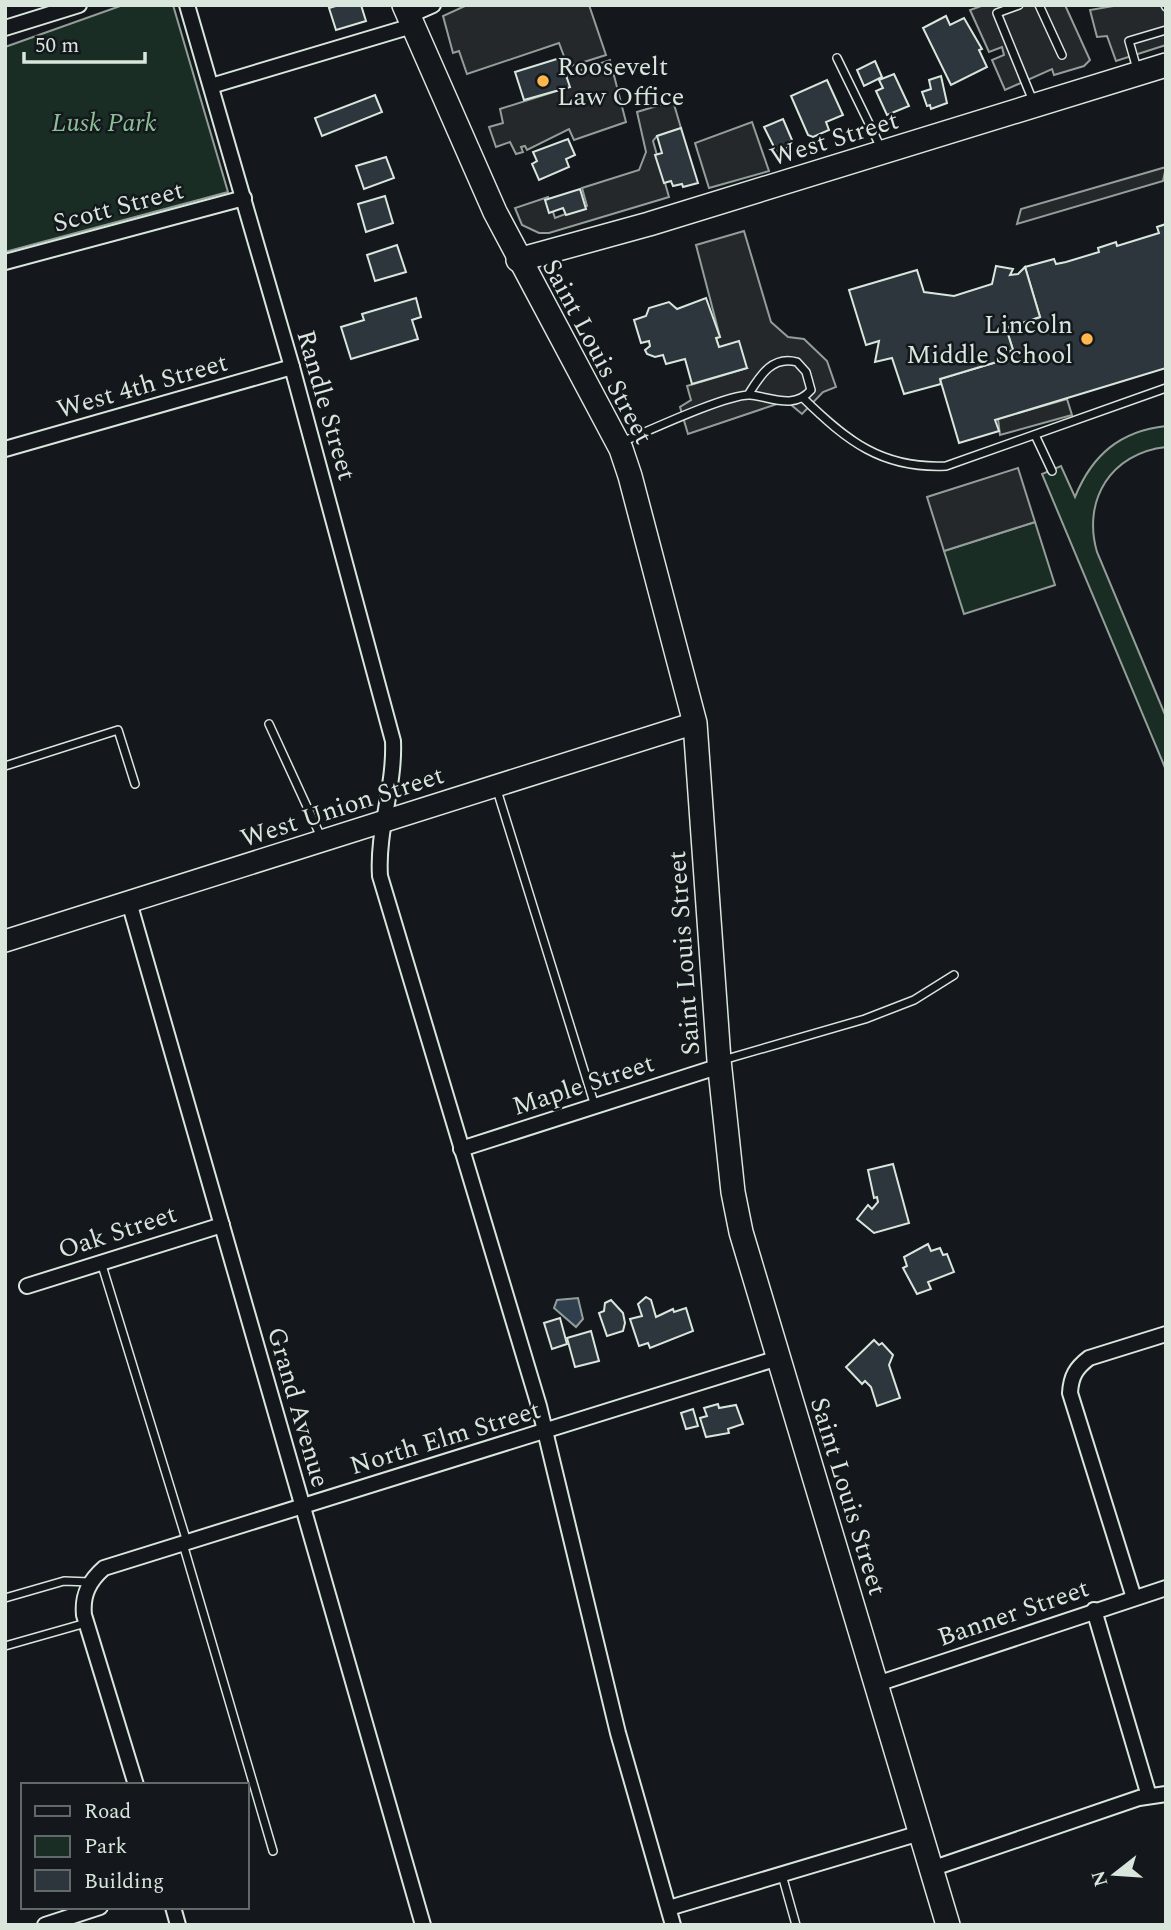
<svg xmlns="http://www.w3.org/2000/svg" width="1171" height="1930" font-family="Spectral,serif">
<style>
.green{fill:#1a2d24;stroke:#939e99;stroke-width:2}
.parking{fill:#24282b;stroke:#939e99;stroke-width:2}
.water{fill:#2f3f4d;stroke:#939e99;stroke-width:2}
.building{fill:#2c363c;stroke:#d8e6dc;stroke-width:2}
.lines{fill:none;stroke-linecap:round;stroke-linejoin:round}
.lane-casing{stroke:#d8e6dc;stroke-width:10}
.street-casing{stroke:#d8e6dc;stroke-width:18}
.secondary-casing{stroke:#d8e6dc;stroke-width:24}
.primary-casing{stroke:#d8e6dc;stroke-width:26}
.lane{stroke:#14181c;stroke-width:7}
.street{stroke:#14181c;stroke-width:14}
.secondary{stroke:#14181c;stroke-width:21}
.primary{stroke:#14181c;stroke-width:23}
.poi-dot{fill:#ffb74d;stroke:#14181c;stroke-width:2.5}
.labels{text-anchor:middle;stroke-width:5;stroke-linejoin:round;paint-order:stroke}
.poi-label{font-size:26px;fill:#d8e6dc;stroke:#14181c;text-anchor:start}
.park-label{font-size:26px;font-style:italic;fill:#8ac095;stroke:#14181c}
.street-label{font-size:26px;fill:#d8e6dc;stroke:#14181c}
</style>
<rect width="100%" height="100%" fill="#14181c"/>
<!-- green -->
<g class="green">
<path d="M123,5H173L228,192L5,252V47Z"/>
<path d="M1166,426V447C1111,453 1082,500 1097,552L1166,717V770L1042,474L1061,466L1075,497C1092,455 1120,431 1166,426Z"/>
<path d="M1035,522L1055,585L964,614L944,551Z"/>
</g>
<!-- parking -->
<g class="parking">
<path d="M467,5H589L606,55L568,67L559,43L467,74L459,51L453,53L443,16Z"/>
<path d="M984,5H1065L1090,60L1084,66L1054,75L1052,69L1005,90L992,60L1004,55L1002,47L989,52L970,10Z"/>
<path d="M1119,5H1166V45L1116,61L1107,36L1097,37L1090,10Z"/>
<path d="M610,60L626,122L574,140L569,129L527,150L525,146L521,147L523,152L516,154L510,142L496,147L489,127L503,123L500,109L569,87L566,75Z"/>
<path d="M673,101L681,128L657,136L653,141L669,197L549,233H539L522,225L515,208L548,197L555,218L587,206L582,188L639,170L646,152L637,112Z"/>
<path d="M752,122L769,171L709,188L695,143Z"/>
<path d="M1166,167L1163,181L1017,224L1021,209Z"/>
<path d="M744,231L771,322L788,337L804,339L827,361L836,387L823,392L802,414L790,404L780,403L688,434L680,407L691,400L687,386L747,368L719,347L716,338L720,337L696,245Z"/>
<path d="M1067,399L1072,415L1000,435L998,419Z"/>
<path d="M1018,468L1035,522L944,551L927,497Z"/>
</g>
<!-- water -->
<path class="water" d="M578,1298L583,1319L576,1327L554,1308L557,1300Z"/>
<!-- building -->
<g class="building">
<path d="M339,5H361L366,21L336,30L329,8Z"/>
<path d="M946,16L950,25L964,18L982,49L979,50L987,67L951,85L923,28Z"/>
<path d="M560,58L570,87L524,100L515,72Z"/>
<path d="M875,61L882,77L864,86L857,70Z"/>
<path d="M894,74L909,106L887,115L876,91L883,88L879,80Z"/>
<path d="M941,76L947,103L931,109L930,105L927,106L922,92L931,89L929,80Z"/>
<path d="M827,80L843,115L826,122L829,130L813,137L808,135L791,96Z"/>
<path d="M375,95L382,112L322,136L315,118Z"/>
<path d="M783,119L792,140L789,142L791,146L777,153L764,127Z"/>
<path d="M681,128L698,183L683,187L682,184L673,186L671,181L664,183L655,155L662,153L657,136Z"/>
<path d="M568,139L575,155L566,159L569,167L539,180L532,164L537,161L533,152Z"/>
<path d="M386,157L394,178L364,189L356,166Z"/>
<path d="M580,189L586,209L566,215L563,208L549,213L545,200Z"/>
<path d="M385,196L393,223L366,232L358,204Z"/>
<path d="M1166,224V368L995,420L999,431L959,443L940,379L1000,361L999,355L1013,350L1006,328L1040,317L1025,267L1054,259L1056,264L1066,262L1099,252L1098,248L1116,242L1117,246L1159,233L1157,227Z"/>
<path d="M397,245L406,272L375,281L367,255Z"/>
<path d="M996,266L1013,269L1010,275L1018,274L1025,267L1040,317L1006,328L1013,350L999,355L1000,361L940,379L941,384L904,394L892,358L875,362L879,341L866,345L849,290L917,270L924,292L954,296L992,284Z"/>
<path d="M416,298L421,317L412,320L418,339L351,359L341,327L364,320L362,314Z"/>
<path d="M706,298L720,337L716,338L719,347L739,341L747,368L692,384L685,359L666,364L663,355L655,357L647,354L645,350L650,346L649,341L641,343L634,320L646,316L649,308L669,302L677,309Z"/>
<path d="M893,1164L909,1223L874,1233L857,1219L868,1205L872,1209L878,1202L877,1197L874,1198L868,1170Z"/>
<path d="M928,1244L931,1251L940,1248L943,1255L947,1254L954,1272L928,1282L931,1289L917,1294L903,1268L907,1266L904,1257Z"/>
<path d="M646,1297L651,1300L656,1317L673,1309L674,1312L686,1308L693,1331L650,1348L648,1343L639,1346L630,1319L642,1316L638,1304Z"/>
<path d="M611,1300L623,1313L625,1323L623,1331L607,1336L599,1313L604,1311L605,1303Z"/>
<path d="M560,1318L567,1344L552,1349L544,1323Z"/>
<path d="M591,1331L599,1361L575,1367L567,1338Z"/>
<path d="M874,1340L879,1345L882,1343L893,1355L889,1365L900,1398L877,1406L871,1387L865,1381L862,1384L846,1367Z"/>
<path d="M718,1404L719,1408L736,1405L743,1424L728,1429L729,1433L706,1437L700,1418L707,1416L704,1408Z"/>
<path d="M693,1409L698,1426L686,1429L681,1413Z"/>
</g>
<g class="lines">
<!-- lane casing -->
<g class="lane-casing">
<g id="lane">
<path d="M1019,5L997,13L1033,101"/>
<path d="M1039,5L1062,55"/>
<path d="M1165,5L1166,7"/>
<path d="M837,58L881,148"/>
<path d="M1137,69L1129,41L1166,30"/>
<path d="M803,398C847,441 882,469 946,466L1166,388"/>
<path d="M1035,435L1052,471"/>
<path d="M622,442C646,432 727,394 750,395C771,397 794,410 811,390L806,372L797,362C772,355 760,376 748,395"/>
<path d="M269,724L321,837"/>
<path d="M5,766L118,730L135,784"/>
<path d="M496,787L595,1106"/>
<path d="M723,1060L865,1019L914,1000L954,975"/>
<path d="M101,1262L187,1542"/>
<path d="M183,1544L273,1851"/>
<path d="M5,1598L64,1581L90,1582"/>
<path d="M5,1646L86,1623"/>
<path d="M782,1875L796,1925"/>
</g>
</g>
<!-- street casing -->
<g class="street-casing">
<g id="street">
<path d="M187,5L292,367L393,741C395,787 377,830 380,876L539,1406L618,1733L673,1925"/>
<path d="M408,16L433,5"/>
<path d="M5,28L79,5"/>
<path d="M211,86L412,26"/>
<path d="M5,262L244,198"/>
<path d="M5,449L292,367"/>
<path d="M129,902L423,1925"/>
<path d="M461,1149L720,1066"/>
<path d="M27,1286L222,1225"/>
<path d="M1134,1598L1070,1393C1071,1376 1076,1368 1089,1358L1166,1334"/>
<path d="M1094,1610L1149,1796"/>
<path d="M877,1684L1166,1588"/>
<path d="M136,1785L84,1615C82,1595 89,1581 104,1568L778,1358"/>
<path d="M931,1869L1139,1798L1166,1794"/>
<path d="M173,1907L178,1925"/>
<path d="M669,1908L920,1833"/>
<path d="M45,1925L100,1907"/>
</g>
</g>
<!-- secondary casing -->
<g class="secondary-casing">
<path id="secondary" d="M5,941L695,723"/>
</g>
<!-- primary casing -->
<g class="primary-casing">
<g id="primary">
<path d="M404,5L495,212L621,449L630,476L695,723L719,1060L733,1192L741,1232L948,1925"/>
<path d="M518,260L649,224L1166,65"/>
</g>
</g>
<!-- lane -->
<use href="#lane" class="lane"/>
<!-- street -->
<use href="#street" class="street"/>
<!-- secondary -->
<use href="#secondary" class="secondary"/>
<!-- primary -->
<use href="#primary" class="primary"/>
</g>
<!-- markers -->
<g class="poi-dot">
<circle cx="543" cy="81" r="7"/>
<circle cx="1087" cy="339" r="7"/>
</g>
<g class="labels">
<!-- poi labels -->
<g class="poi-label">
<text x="557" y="75">Roosevelt<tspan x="557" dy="30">Law Office</tspan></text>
<text x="1073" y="333" text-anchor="end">Lincoln<tspan x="1073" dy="30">Middle School</tspan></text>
</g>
<!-- park labels -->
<g class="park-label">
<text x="104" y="131">Lusk Park</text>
</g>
<!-- street labels -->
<g class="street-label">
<text transform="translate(834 138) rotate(-17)" y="9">West Street</text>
<text transform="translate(118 206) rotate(-15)" y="9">Scott Street</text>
<text transform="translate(598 351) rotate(62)" y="9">Saint Louis Street</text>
<text transform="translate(142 385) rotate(-16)" y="9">West 4th Street</text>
<text transform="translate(327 405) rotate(74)" y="9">Randle Street</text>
<text transform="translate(342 806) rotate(-18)" y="9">West Union Street</text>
<text transform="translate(683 953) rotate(-94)" y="9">Saint Louis Street</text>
<text transform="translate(583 1084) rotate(-18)" y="9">Maple Street</text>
<text transform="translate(117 1231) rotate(-18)" y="9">Oak Street</text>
<text transform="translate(299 1407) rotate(74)" y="9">Grand Avenue</text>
<text transform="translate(445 1437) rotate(-17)" y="9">North Elm Street</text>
<text transform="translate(849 1496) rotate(73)" y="9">Saint Louis Street</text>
<text transform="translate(1013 1612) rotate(-19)" y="9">Banner Street</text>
</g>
</g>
<!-- border -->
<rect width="1171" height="1930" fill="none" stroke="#d8e6dc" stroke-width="14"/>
<!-- legend -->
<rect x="21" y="1783" width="228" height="126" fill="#14181c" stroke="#626a69" stroke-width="2"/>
<rect x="35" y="1806" width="35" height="10" fill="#14181c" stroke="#626a69" stroke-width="2"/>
<text x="84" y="1818" font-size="21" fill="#d8e6dc">Road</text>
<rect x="35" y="1836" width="35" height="21" fill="#1a2d24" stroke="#626a69" stroke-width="2"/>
<text x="84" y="1853" font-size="21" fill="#d8e6dc">Park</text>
<rect x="35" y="1870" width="35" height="21" fill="#2c363c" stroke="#626a69" stroke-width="2"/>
<text x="84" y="1888" font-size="21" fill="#d8e6dc">Building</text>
<!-- north arrow -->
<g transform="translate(1115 1874) rotate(253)" stroke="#14181c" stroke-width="5" paint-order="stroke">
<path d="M0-5L12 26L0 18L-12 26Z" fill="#d8e6dc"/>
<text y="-10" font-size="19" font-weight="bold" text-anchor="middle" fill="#d8e6dc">N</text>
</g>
<!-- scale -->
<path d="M24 52v10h121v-10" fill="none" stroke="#d8e6dc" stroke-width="3.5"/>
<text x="35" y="52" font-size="21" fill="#d8e6dc" stroke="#14181c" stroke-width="5" paint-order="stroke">50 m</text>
</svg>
